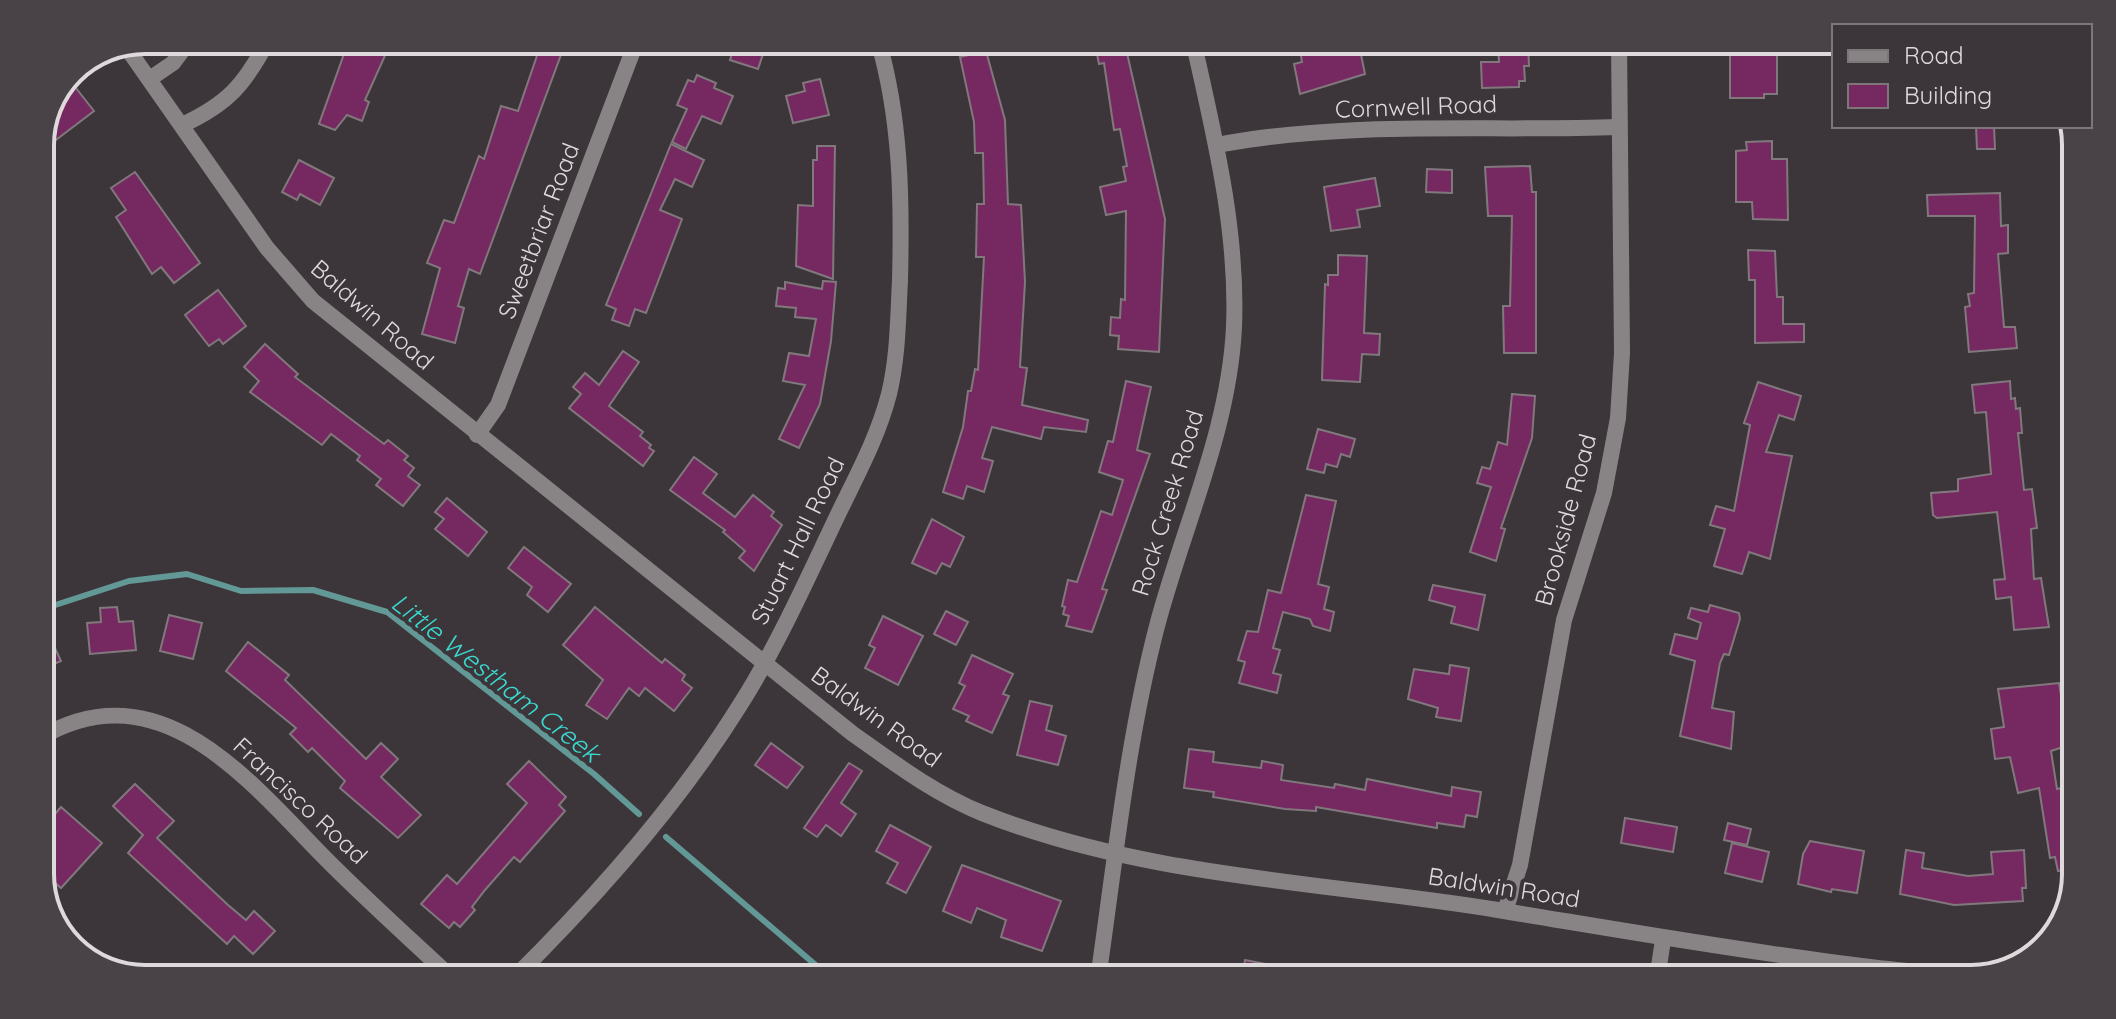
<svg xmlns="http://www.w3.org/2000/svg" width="2116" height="1019" font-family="Quicksand,sans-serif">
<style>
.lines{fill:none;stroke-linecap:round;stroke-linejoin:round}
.stream{stroke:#629895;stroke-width:6}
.building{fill:#762960;stroke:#80787d;stroke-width:2}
.minor{stroke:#888486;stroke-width:16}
.labels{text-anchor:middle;stroke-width:8;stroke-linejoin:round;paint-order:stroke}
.street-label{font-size:24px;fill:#dedadc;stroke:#3c3539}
.water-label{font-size:26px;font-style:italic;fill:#3bd7cf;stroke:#3c3539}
.rim{fill:none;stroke:#dedadc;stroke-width:4}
</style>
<rect width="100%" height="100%" fill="#3c3539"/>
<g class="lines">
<!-- stream -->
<g class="stream">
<path d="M40,610L129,581L187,574L241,591L313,590L387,612L594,774L639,814"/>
<path d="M666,837L832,979"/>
</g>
</g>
<!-- building -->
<g class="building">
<path d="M349,40H392L365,100L369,102L362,121L347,115L335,130L319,124Z"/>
<path d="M736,40L765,48L758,69L730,60Z"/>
<path d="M1094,40H1124L1165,219L1159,352L1118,349L1119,336L1110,335L1111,317L1120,318L1121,299L1125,300L1126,211L1106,215L1100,187L1126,181L1123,167L1127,166L1120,129L1114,130L1104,63L1099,64Z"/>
<path d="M1358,40L1365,74L1300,94L1294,64L1302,62L1300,50Z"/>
<path d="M1740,40H1777V94H1764V98H1730V52H1740Z"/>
<path d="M1528,42L1529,66H1524L1525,81H1519V87L1482,88L1481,62H1499L1498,43Z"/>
<path d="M541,44L562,52L480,274L469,269L458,306L464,308L455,343L422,334L440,268L427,263L444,220L454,223L479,156L484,159L501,106L518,111Z"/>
<path d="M986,51L1005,120L1008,204L1021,205L1025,282L1020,367L1027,368L1022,405L1088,420L1086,432L1044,427L1041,439L992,427L982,458L993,461L984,492L967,486L963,499L943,492L963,427L968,391H971L975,369L978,370L984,257H976L977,204H984L983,153H975L974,122L960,57Z"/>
<path d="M697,75L716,83L714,88L733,96L721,124L702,116L686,149L672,142L687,109L677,105L688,80L694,82Z"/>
<path d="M68,78L94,111L40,152V139Z"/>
<path d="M820,79L829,115L793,123L786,96L805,91L803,83Z"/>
<path d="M1976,126H1994L1995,149H1977Z"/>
<path d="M1772,141V159H1787L1788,220L1753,219L1752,202H1736V151L1747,150L1746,142Z"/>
<path d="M671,144L704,160L692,187L675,179L660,210L682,219L646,313L635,309L629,326L612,320L616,309L606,305Z"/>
<path d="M817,146H835L833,279L796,266L798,205L813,206V160H817Z"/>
<path d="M299,160L334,178L320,205L300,194L297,200L282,192Z"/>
<path d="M1530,166L1532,192H1536V353H1504L1503,306H1510L1512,216H1488L1485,167Z"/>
<path d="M1427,169L1452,170V193L1426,192Z"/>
<path d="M135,172L200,263L174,283L161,267L152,274L116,217L126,210L111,188Z"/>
<path d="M1375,178L1380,206L1357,210L1360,227L1331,231L1324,187Z"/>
<path d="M2000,193L2001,226L2008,225V253L1998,254L2004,327H2015L2017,348L1969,352L1965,307L1970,306L1968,294L1974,293L1975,216H1928L1927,195Z"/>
<path d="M1748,250L1775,251L1777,297H1783V324H1804V342L1755,343V280H1749Z"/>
<path d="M1338,255L1367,256L1364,333L1380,334L1379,355L1362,354L1360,382L1322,380L1325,284L1328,285V275H1338Z"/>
<path d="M823,281L836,282L831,341L820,404L799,448L779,439L805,385L783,381L789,353L809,356L816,319L795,317L796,308L776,306L778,288L785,289V282L822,289Z"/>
<path d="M218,290L246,326L223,344L219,339L209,346L185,315Z"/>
<path d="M265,344L298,374L295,377L384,444L388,440L408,456L404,460L414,468L408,476L420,485L403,506L376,485L381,479L357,460L360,456L331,434L322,445L250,392L259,381L244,367Z"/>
<path d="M623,351L639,362L609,406L643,432L640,436L651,445L649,448L654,451L643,466L569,408L581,394L573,387L585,373L599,385Z"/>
<path d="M1126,381L1151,387L1137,450L1150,454L1102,589L1107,590L1092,632L1066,626L1069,616L1063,614L1065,607L1062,606L1068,580L1077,582L1101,511L1112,515L1123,480L1099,472L1108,441L1113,442Z"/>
<path d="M2010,381L2011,399L2015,398L2016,409L2020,408L2022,433H2018L2024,490L2032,489L2037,528L2031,529L2034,579L2041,578L2049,627L2014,630L2011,597L1996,599L1994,580L2005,579L1997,512L1937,518L1933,515L1931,493L1958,491V479L1991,474L1986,412L1975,413L1972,385Z"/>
<path d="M1758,382L1801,396L1794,420L1779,415L1766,452L1792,456L1770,559L1749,552L1742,574L1714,566L1725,529L1710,525L1716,506L1734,511L1750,425L1744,423Z"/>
<path d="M1512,394L1535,396L1532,438L1501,528L1505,529L1496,561L1470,552L1491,487L1477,483L1482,467L1490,469L1498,442L1507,445Z"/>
<path d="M1318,429L1355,439L1350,457L1341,454L1337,467L1326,464L1324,473L1307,469Z"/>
<path d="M694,457L717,474L703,493L735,517L753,495L774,512L771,516L782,525L754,571L739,558L745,551L723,532L725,530L670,490Z"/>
<path d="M1306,495L1336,501L1318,584L1329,587L1324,609L1334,612L1330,631L1313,626L1310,619L1283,612L1273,648L1280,650L1273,673L1281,675L1277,693L1239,683L1245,662L1238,660L1247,631L1258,632L1268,590L1281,593Z"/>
<path d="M447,498L487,532L468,556L435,529L444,519L435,512Z"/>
<path d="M932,519L964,537L950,567L942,563L936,574L912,563Z"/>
<path d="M524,547L571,584L548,612L527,595L532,587L508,568Z"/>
<path d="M1433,585L1485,595L1478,630L1451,623L1455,607L1429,600Z"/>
<path d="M1710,605L1739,613L1740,619L1729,655L1724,654L1720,663L1712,708L1734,712L1731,749L1680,736L1695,661L1670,654L1675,634L1697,639L1701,623L1688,618L1691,608L1708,612Z"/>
<path d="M117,607L119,622L133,621L136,650L90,654L87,623L101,622L100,608Z"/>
<path d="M595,607L662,663L665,659L685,675L682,680L692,688L674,711L645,688L639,696L629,688L607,719L586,705L603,680L563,645Z"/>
<path d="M946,611L968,622L956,645L934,634Z"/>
<path d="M169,615L202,623L193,659L160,651Z"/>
<path d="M40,616L61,661L40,670Z"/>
<path d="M883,616L923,636L898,685L865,668L875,648L869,645Z"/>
<path d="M248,642L289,675L285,680L366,759L381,743L398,759L381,777L421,815L398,838L340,788L345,781L312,748L308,752L290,734L296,728L226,671Z"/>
<path d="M972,655L1013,674L1003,694L1009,696L992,733L966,721L969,716L953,709L965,686L959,683Z"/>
<path d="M1450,665L1469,668L1461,721L1436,717L1438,708L1408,699L1414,669L1449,674Z"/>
<path d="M2059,683L2069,745L2051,751L2057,789L2076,785V868L2058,871L2055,857L2050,858L2039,788L2018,793L2010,757L1995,759L1991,729L2004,727L1998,689Z"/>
<path d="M1030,701L1052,706L1046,730L1066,736L1058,765L1017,755Z"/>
<path d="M771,743L803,767L787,788L755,765Z"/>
<path d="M1189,749L1214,752L1213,762L1261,768L1262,761L1283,765L1281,780L1334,788L1335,784L1365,790L1367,779L1451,796L1452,787L1481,792L1477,817L1466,815L1464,827L1437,823V828L1316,807V811L1285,809L1213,797L1214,792L1184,788Z"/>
<path d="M529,761L566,797L559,805L565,811L520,862L514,857L485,890L472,907L475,910L460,927L454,922L449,928L421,904L447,875L457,884L527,803L507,784Z"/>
<path d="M849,763L862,771L841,803L856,814L841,836L826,825L817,837L804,828Z"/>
<path d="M135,784L174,821L157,838L228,905L246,920L254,911L275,931L253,954L234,936L227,944L128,853L143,835L113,806Z"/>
<path d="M61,807L102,843L61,888L40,870V813L49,821Z"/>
<path d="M1625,818L1677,827L1673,852L1621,843Z"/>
<path d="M1728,823L1751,829L1747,845L1724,840Z"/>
<path d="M890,825L931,847L906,893L887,883L898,863L876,851Z"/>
<path d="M1810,841L1864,851L1857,893L1832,889L1831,892L1798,884L1803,854Z"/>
<path d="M1732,843L1769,852L1762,882L1725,873Z"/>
<path d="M1906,850L1924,853L1922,868L1968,876L1993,874L1991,852L2024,850L2026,888H2022L2023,901L1954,905L1900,894Z"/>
<path d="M962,865L1061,901L1042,951L1001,937L1006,920L977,908L971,923L943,911Z"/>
<path d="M1245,960L1266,964L1264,979H1242Z"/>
</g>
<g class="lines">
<!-- minor -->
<g class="minor">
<path d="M127,48L267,248L313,301L853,734C894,763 935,794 982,813C1145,878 1327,882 1498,910C1602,927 1705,945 1809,959C1867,967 1926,975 1984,975"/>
<path d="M151,78L173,63L190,40"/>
<path d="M182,125C228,104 245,84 268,40"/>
<path d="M1217,145C1349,120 1485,132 1618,127"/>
<path d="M477,435L498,405L637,40"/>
<path d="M40,738C157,668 246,777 319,852C362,896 408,937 453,979"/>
<path d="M1505,911L1520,865L1564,620L1604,493L1618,418L1622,353L1619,40"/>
<path d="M513,979C595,898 679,803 740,705C776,648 803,588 832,527C852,484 877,441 889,394C898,357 898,318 900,280C902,199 901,119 878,40"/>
<path d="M1098,979C1115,862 1127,741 1157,626C1183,527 1229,431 1234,327C1238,230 1214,134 1193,40"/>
<path d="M1657,979L1663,940"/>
</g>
</g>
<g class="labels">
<!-- street labels -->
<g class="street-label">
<text transform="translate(1416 107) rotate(-2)" y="8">Cornwell Road</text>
<text transform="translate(539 231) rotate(-69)" y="8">Sweetbriar Road</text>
<text transform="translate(372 315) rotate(41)" y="8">Baldwin Road</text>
<text transform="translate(1168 503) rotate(-73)" y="8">Rock Creek Road</text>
<text transform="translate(1566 520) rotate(-75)" y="8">Brookside Road</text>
<text transform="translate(798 541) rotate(-64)" y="8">Stuart Hall Road</text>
<text transform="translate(876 717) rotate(36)" y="8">Baldwin Road</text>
<text transform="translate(300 801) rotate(43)" y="8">Francisco Road</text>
<text transform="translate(1504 888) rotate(9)" y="8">Baldwin Road</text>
</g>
<!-- water labels -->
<g class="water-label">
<text transform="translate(496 678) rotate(38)" y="9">Little Westham Creek</text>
</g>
</g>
<!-- crop -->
<path d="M0 0H2116V1019H0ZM145 54H1971A91 91 0 0 1 2062 145V874A91 91 0 0 1 1971 965H145A91 91 0 0 1 54 874V145A91 91 0 0 1 145 54Z" fill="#494246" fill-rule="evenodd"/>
<path class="rim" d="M145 54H1971A91 91 0 0 1 2062 145V874A91 91 0 0 1 1971 965H145A91 91 0 0 1 54 874V145A91 91 0 0 1 145 54Z"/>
<!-- legend -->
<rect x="1832" y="24" width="260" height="104" fill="#3c3539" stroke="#7d777a" stroke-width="2"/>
<rect x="1848" y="50" width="40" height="12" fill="#888486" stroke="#7d777a" stroke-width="2"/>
<text x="1904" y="64" font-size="24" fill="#dedadc">Road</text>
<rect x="1848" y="84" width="40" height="24" fill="#762960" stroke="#7d777a" stroke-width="2"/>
<text x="1904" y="104" font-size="24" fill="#dedadc">Building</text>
</svg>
